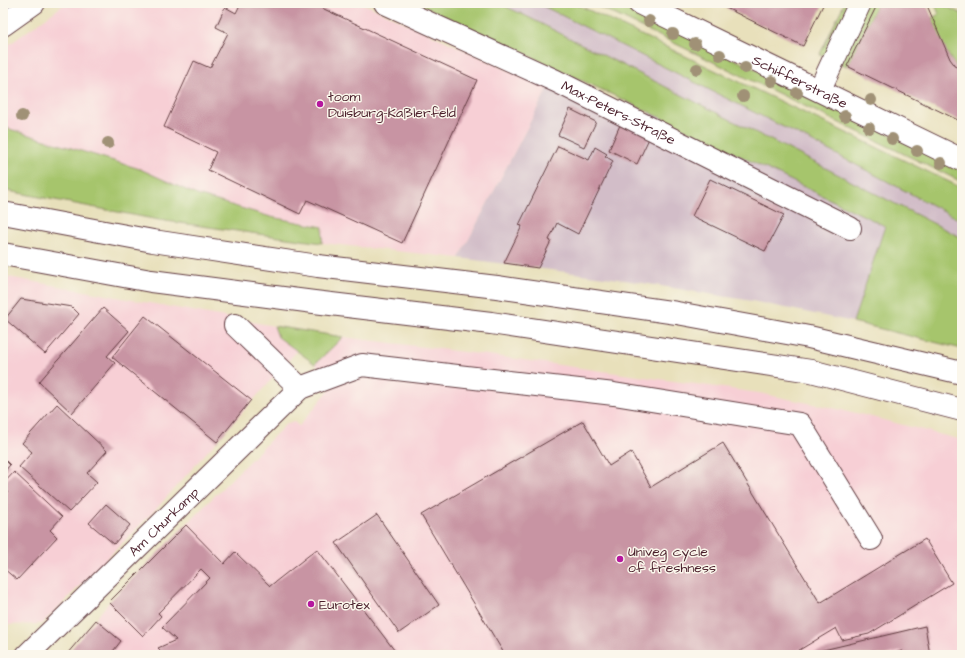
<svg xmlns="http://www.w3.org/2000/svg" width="965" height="658" font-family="'Architects Daughter',sans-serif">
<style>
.built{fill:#f7cfd5}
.industrial{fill:#d2bdc8}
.green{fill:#a6c56c;stroke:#78724c}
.building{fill:#c894a3}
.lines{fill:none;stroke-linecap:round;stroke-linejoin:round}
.minor-casing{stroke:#623c41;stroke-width:24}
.highway-casing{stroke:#623c41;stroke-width:24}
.minor{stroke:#fff;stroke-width:22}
.highway{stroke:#fff;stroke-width:22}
.tree{fill:#a09176}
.poi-dot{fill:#b5179e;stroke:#fbf7ec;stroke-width:1.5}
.labels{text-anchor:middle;stroke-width:3;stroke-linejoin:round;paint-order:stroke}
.street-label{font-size:14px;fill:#4a1f2b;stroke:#fbf7ec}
.poi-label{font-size:14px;fill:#4a1f2b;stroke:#fbf7ec;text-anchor:start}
</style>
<rect width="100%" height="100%" fill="#fbf7ec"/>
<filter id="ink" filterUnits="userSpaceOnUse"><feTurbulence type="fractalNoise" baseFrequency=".025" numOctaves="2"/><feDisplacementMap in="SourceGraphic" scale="8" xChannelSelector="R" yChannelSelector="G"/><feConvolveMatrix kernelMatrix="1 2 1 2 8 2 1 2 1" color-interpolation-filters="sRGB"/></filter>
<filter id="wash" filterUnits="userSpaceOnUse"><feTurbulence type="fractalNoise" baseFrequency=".012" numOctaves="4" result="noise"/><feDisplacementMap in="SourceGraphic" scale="16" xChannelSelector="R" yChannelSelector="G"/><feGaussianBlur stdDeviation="0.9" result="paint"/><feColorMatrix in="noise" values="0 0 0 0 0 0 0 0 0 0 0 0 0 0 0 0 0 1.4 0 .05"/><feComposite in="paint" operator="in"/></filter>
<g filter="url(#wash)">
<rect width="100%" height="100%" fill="#e8e0bb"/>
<!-- built -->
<g class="built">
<path d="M66,3H362L548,88L459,258L322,243L323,226L271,217L197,195L140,169L3,127V49Z"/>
<path d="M3,276L274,326L278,337L297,351L157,508L42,624L3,625Z"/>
<path d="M343,337L488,355L759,393L852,412L962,440V655H66L109,602L286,424L293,421L299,426L335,383L315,364Z"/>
</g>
<!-- industrial -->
<g class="industrial">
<path d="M498,3H537L811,141L962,221V238L804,157L524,15Z"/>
<path d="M548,88L641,127L649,112L885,226L853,322L752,301L612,278L459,258Z"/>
</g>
<!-- green -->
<g class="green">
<path d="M417,3H498L524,15L804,157L962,238V349L853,322L885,226L649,112Z"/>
<path d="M537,3H574L962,188V221L811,141Z"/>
<path d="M591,3H618L962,169V182Z"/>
<path d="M864,3H878L847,66L835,62Z"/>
<path d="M934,3H939L962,14V71C947,61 939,34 932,18L939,14Z"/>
<path d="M844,4L854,9L829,59L820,54Z"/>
<path d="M3,127L140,169L197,195L271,217L323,227L322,243L159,220L3,190Z"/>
<path d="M274,326L343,337L315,364L278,337Z"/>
</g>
<g id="blocks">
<!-- building -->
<g class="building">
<path d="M241,3H311L477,80L402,243L307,200L300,214L208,170L216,152L164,127L194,61L210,68L228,33L216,27L225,7L236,13Z"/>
<path d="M716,3H824L803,46Z"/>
<path d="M878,3H926L950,59L956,67L962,71V122L847,66Z"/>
<path d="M570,109L596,122L584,147L558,135Z"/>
<path d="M620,125L652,132L637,164L609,150Z"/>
<path d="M558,146L589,160L595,147L607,154L605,156L613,161L578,234L557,223L549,240L551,241L538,268L504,263L522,226L519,225Z"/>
<path d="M710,179L784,215L765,251L692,216Z"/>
<path d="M21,299L72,307L79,314L45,354L5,319Z"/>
<path d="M103,308L129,331L107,356L115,363L72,413L39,382Z"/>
<path d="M145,316L251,400L217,442L112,357Z"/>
<path d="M57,404L107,451L87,473L97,482L69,512L19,467L32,452L22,443Z"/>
<path d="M583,421L609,466L631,452L651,487L723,443L820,603L925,539L952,583L869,634L842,640L836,628L791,655H505L421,515Z"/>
<path d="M3,458L10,465L3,473Z"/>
<path d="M14,472L62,517L50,530L57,537L17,580L3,568V496L8,491L3,486V484Z"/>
<path d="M106,504L130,525L114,544L89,523Z"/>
<path d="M377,515L439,605L399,633L336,543Z"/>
<path d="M186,525L224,564L235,552L270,586L317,549L398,655H165L158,648L176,640L162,627L210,578L201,569L158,613L161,616L143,636L109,602Z"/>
<path d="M96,620L121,641L110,655H66Z"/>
<path d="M925,626L930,655H903L902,651L885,655H802Z"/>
</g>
</g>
</g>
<g filter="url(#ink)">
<use href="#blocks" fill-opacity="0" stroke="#623c41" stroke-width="1"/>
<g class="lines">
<!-- minor casing -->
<g class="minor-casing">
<g id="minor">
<path id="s1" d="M385,3L556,81L850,228"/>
<path id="s2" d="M639,3L962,160"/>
<path d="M3,25L34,3"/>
<path d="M820,89L860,3"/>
<path d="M235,325L300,388"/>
<path id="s3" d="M27,655L300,388L362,365L614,394L800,424L871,539"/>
</g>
</g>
<!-- highway casing -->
<g class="highway-casing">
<g id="highway">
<path d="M3,213L153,241L318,266L497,287L677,313L809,337L962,373"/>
<path d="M3,254L151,281L314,302L491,323L811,371L962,410"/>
</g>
</g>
<!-- minor -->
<use href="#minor" class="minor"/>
<!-- highway -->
<use href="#highway" class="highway"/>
</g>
<!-- trees -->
<g class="tree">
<circle cx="649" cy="21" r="6"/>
<circle cx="673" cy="34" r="6"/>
<circle cx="695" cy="44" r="6"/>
<circle cx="720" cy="55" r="6"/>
<circle cx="745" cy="68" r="6"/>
<circle cx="697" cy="69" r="6"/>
<circle cx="772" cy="81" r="6"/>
<circle cx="797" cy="93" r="6"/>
<circle cx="743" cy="96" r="6"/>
<circle cx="871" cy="100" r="6"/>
<circle cx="22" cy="116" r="6"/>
<circle cx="845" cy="116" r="6"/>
<circle cx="869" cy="128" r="6"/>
<circle cx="892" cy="139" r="6"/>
<circle cx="108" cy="143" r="6"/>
<circle cx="917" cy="151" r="6"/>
<circle cx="941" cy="163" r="6"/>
</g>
</g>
<!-- markers -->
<g class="poi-dot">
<circle cx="320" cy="104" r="4"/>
<circle cx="620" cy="559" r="4"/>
<circle cx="311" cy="604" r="4"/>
</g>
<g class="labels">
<!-- street labels -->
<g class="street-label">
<text dy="5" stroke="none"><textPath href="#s2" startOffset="179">Schifferstraße</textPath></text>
<text dy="5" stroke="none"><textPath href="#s1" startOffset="258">Max-Peters-Straße</textPath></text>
<text dy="5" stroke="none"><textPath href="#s3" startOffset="191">Am Churkamp</textPath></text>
</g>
<!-- poi labels -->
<g class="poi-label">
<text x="328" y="101">toom<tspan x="328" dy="16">Duisburg-Kaßlerfeld</tspan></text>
<text x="628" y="556">Univeg cycle<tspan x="628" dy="16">of freshness</tspan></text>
<text x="319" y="609">Eurotex</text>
</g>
</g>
<!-- margin -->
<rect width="965" height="658" fill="none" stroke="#fbf7ec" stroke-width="16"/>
</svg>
